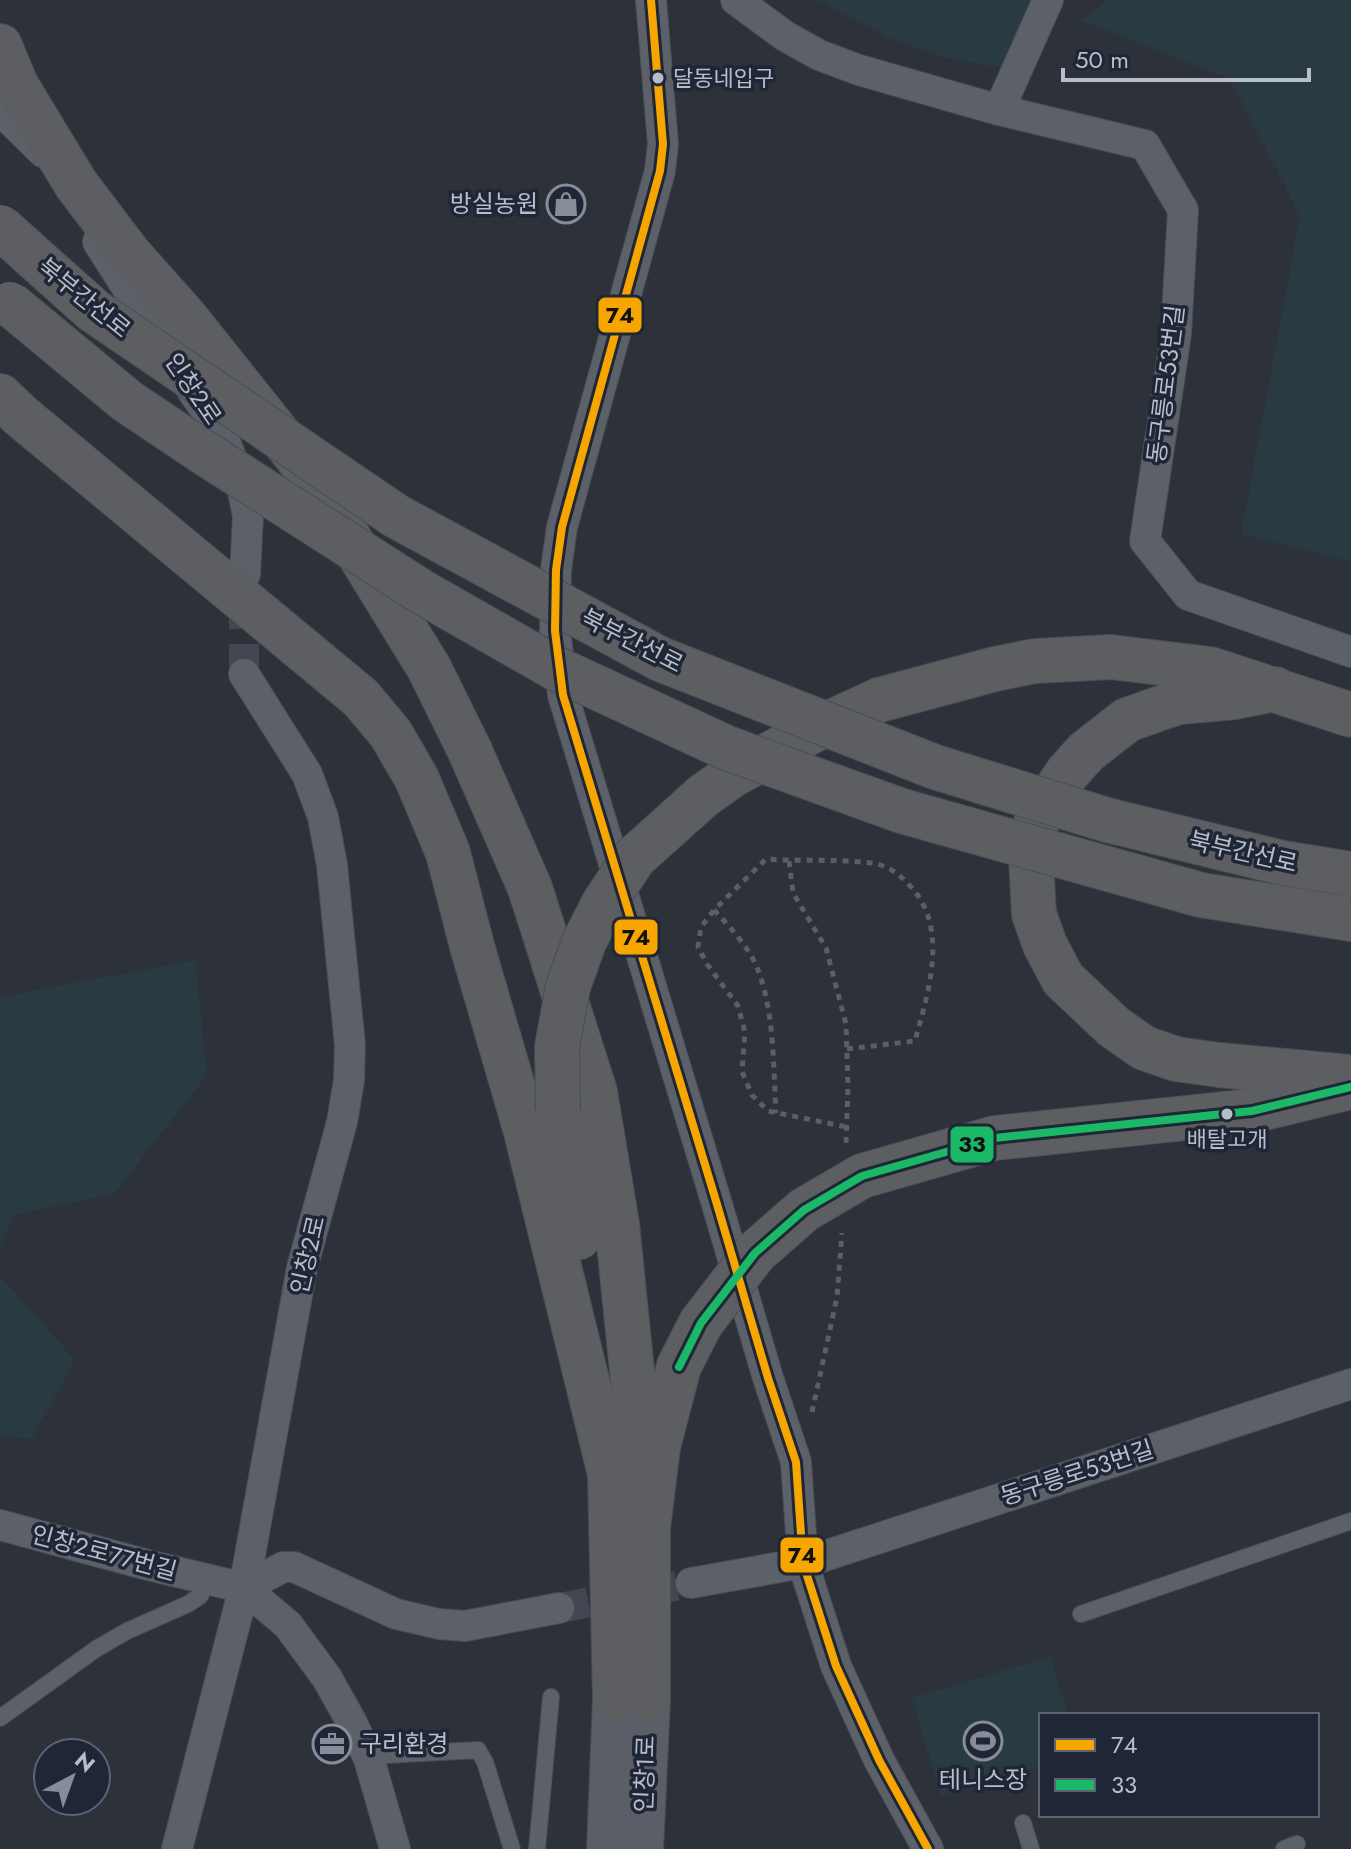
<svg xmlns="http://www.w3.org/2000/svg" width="1351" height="1849" font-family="Jost,'Noto Sans KR',sans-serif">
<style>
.green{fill:#293b40}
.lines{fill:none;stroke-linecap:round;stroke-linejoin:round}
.street-tunnel{stroke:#414650;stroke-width:30;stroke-dasharray:30 15;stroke-linecap:butt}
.lane-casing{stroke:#4a4d54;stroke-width:18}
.street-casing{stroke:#4a4d54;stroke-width:32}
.secondary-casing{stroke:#4a4d54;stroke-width:46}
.highway-casing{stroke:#494d55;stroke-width:46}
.path{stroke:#595f65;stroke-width:5;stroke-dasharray:6 6;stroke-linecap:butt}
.lane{stroke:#5c6068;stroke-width:16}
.street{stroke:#5c6068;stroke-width:30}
.secondary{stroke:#5b5e66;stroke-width:44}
.highway{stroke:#5c5e61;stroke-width:44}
.highway-bridge-casing{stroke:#494d55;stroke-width:46;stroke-linecap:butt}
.highway-bridge{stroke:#5c5e61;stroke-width:44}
.bus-1-casing{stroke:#1f2635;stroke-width:14}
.bus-2-casing{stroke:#1f2635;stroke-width:14}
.bus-1{stroke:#f7a600;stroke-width:8}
.bus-2{stroke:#1ab867;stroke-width:8}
.bus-dot{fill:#b7bdca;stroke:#1f2635;stroke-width:3}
.labels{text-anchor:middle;stroke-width:7;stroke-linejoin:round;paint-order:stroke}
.bus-label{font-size:22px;fill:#b7bdca;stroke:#1f2635;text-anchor:start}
.poi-label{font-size:24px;fill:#b7bdca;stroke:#1f2635;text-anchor:end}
.street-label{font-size:24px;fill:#b7bdca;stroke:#1f2635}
.line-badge{stroke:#1f2635;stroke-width:3}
.pale-badge-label{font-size:22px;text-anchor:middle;font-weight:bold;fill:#111}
</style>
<rect width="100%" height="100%" fill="#2c313a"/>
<!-- green -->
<g class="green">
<path d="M817,0H1039L1008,69L945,58L892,39Z"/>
<path d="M1107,0H1351V562L1241,534L1300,216L1230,79L1082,21Z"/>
<path d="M195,960L207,1075L114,1194L14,1215L0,1247V997Z"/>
<path d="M0,1276L75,1360L32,1438L0,1437Z"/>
<path d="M1050,1657L1068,1715H1041V1766L941,1796L912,1698Z"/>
</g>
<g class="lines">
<!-- street-tunnel -->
<g class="street-tunnel">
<path d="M244,674V588"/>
<path d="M559,1608L691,1583"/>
</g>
<!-- lane casing -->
<g class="lane-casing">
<g id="lane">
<path d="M1081,1614L1351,1521"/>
<path d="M0,1718L96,1649L127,1631L188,1604L200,1596L208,1579"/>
<path d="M367,1756L478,1750L485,1762L512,1849"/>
<path d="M1023,1823L1031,1849"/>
<path d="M537,1849L551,1697"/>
<path d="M1284,1849L1297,1844"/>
</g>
</g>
<!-- street casing -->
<g class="street-casing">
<g id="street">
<path d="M651,0L663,144L660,171L562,527L556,570L555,631L563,695L716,1201L768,1378L796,1462L803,1563L836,1666L879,1760L928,1849"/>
<path d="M736,0L785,36L819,55L859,70L999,110"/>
<path d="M1048,0L999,110L1145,145L1183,210L1176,334L1145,541L1188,595L1351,652"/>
<path d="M0,110L43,152"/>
<path d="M98,242L195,395L220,429L241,482L248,516L245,574"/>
<path d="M0,1525L144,1564L244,1588L288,1625L327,1678L351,1721L369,1759L395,1849"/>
<path d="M691,1583L803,1563L1351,1384"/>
<path d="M244,1588L283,1567H294L396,1614L439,1624L465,1626L559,1608"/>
<path d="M177,1849L244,1588L302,1268L342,1122L349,1080L350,1045L332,865L323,817L307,774L244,674"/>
</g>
</g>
<!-- secondary casing -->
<g class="secondary-casing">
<g id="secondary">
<path d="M609,1849L615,1700"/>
<path d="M641,1849L648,1700"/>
</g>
</g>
<!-- highway casing -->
<g class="highway-casing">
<g id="highway">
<path d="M0,46L16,85L76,184L129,254L186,318L308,471L429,668L470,751L530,888L595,1092L617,1224L648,1528"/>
<path d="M0,396L21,416L361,698L391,734L417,779L448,853L472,946L525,1128L610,1474"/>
<path d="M1275,689L1235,697L1179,702L1158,709L1127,720L1086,752L1068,772L1046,804L1033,830L1031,859L1034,914L1045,945L1063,979L1114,1027L1144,1048L1176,1059L1219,1065L1351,1077"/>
<path d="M703,796L731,776L810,732L879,700L995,669L1035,661L1111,657L1210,669L1351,715"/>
<path d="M1107,820L1283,863L1351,874"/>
<path d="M1201,895L1351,919"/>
<path d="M558,1110L579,1237"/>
<path d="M755,1253L804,1210L862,1176L995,1138L1252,1111L1350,1087"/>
<path d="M607,1444L610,1474L615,1700"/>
<path d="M648,1700V1528L658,1447L679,1366L701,1323"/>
</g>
</g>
<!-- path -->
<g class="path">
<path d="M789,861L793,893L826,948L846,1024L848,1087L846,1143"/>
<path d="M714,910C728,925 743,941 753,959C775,1003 773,1065 776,1113"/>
<path d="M847,1049L915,1041C928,993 949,930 912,888C902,877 891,867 877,864C840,858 802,862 766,859L714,910L701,927L698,947L707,964L738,1006L745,1032L742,1072L752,1095L768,1111L847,1127"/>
<path d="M812,1412L837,1297L842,1233"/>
</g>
<!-- lane -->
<use href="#lane" class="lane"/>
<!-- street -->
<use href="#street" class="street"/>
<!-- secondary -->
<use href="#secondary" class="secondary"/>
<!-- highway -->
<use href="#highway" class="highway"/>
<!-- highway-bridge casing -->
<g class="highway-bridge-casing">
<g id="highway-bridge">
<path d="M0,227L94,311L396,516L660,659L935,767L1107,820"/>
<path d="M10,304L127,401L200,450L422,592L557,669L727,748L902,811L1201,895"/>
<path d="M558,1110L557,1047L568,987L584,942L604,903L634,858L703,796"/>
<path d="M701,1323L755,1253"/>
</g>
</g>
<!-- highway-bridge -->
<use href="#highway-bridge" class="highway-bridge"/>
<!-- bus-1 casing -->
<g class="bus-1-casing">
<path id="bus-1" d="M651,0L663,144L660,171L562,527L556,570L555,631L563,695L716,1201L768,1378L796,1462L803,1563L836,1666L879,1760L928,1849"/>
</g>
<!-- bus-2 casing -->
<g class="bus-2-casing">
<path id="bus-2" d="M679,1367L701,1323L755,1253L804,1210L862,1176L995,1138L1252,1111L1351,1087"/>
</g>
<!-- bus-1 -->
<use href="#bus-1" class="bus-1"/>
<!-- bus-2 -->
<use href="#bus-2" class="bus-2"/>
</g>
<!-- icons -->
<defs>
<g id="shop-ring" transform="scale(2)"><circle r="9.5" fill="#1f2635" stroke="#868c98" stroke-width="1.5"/><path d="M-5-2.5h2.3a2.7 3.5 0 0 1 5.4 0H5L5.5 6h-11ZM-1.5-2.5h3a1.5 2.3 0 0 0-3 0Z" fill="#868c98"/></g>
<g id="stadium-ring" transform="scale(2)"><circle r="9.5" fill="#1f2635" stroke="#868c98" stroke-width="1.5"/><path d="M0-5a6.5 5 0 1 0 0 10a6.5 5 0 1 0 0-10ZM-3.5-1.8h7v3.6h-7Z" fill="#868c98"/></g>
<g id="office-ring" transform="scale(2)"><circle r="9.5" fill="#1f2635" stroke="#868c98" stroke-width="1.5"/><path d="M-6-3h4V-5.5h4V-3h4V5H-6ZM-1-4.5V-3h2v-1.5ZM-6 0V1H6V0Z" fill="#868c98"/></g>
</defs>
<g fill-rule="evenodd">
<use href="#shop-ring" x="566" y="204"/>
<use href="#stadium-ring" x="983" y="1741"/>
<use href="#office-ring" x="332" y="1744"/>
</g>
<!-- markers -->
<g class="bus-dot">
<circle cx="658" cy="78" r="7"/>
<circle cx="1227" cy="1114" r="7"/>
</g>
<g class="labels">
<!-- bus labels -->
<g class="bus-label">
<text x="673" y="86">달동네입구</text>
<text x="1227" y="1147" text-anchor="middle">배탈고개</text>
</g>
<!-- poi labels -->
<g class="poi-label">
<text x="538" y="212">방실농원</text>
<text x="360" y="1752" text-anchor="start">구리환경</text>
<text x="983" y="1788" text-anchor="middle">테니스장</text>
</g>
<!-- street labels -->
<g class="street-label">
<text transform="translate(84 298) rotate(39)" y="8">북부간선로</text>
<text transform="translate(1166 384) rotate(-83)" y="8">동구릉로53번길</text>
<text transform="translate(193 389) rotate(56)" y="8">인창2로</text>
<text transform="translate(632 641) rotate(27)" y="8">북부간선로</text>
<text transform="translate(1243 852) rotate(13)" y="8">북부간선로</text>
<text transform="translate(308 1255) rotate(-77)" y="8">인창2로</text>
<text transform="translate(1077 1473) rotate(-18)" y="8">동구릉로53번길</text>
<text transform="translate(104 1553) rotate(15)" y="8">인창2로77번길</text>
<text transform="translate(645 1774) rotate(-88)" y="8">인창1로</text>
</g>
</g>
<g class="line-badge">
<rect x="597" y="296" width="46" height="38" rx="8" fill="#f7a600"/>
<rect x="613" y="918" width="46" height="38" rx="8" fill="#f7a600"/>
<rect x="949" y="1125" width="46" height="39" rx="8" fill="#1ab867"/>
<rect x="779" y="1536" width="46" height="38" rx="8" fill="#f7a600"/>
</g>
<g class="pale-badge-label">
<text x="620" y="323">74</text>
<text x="636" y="945">74</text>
<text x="972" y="1152">33</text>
<text x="802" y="1563">74</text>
</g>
<!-- legend -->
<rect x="1039" y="1713" width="280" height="104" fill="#1f2635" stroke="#5c6271" stroke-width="2"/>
<rect x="1055" y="1739" width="40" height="12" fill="#f7a600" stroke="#5c6271" stroke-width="2"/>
<text x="1111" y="1753" font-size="24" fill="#b7bdca">74</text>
<rect x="1055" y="1779" width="40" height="12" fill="#1ab867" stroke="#5c6271" stroke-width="2"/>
<text x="1111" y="1793" font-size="24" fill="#b7bdca">33</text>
<!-- north arrow -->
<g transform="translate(72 1777) rotate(41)"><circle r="38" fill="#1f2635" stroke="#5c6271" stroke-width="2"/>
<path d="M0-6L14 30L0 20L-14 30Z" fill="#868c98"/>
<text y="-12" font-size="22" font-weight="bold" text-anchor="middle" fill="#b7bdca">N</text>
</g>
<!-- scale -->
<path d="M1063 68v12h246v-12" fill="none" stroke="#b7bdca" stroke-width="4"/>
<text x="1075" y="68" font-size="24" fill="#b7bdca" stroke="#1f2635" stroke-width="6" paint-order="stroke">50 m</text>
</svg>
